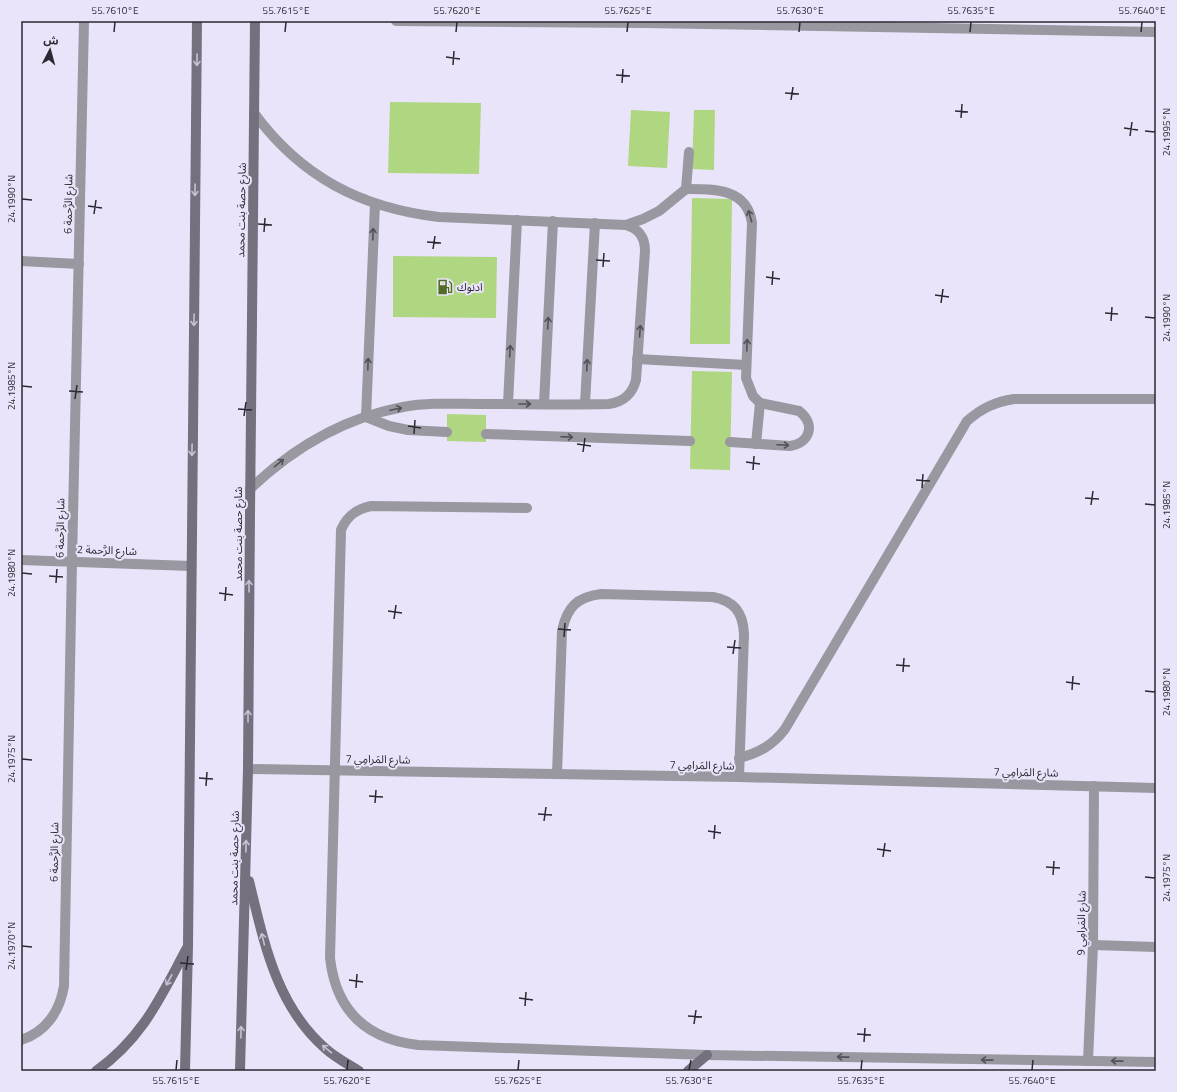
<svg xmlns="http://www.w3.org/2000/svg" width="1177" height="1092" font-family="'Titillium Web','Noto Sans Arabic',sans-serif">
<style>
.building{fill:#afd680}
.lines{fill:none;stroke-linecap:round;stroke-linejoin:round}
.lane{stroke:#9997a0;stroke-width:10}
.street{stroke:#9997a0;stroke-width:10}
.secondary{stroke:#74707e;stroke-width:10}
.oneway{stroke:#c7c1d5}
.oneway2{stroke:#525058}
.ticks{fill:none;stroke:#2b2931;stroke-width:1.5}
.labels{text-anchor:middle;stroke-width:4;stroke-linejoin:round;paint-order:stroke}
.street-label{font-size:11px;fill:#2b2931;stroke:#eae4fa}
.poi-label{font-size:11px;fill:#2b2931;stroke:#eae4fa;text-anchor:start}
.neatline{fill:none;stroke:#2b2931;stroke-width:1.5}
.ticks-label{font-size:10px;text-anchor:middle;fill:#2b2931}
</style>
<rect width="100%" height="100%" fill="#eae4fa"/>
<!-- building -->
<g class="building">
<path d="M390,102L481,103L479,174L388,173Z"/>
<path d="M631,110L670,112L667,168L628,166Z"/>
<path d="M694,110H715L714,170L692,169Z"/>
<path d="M692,198L732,199L730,344H690Z"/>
<path d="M393,256L497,257L496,318L393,317Z"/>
<path d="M692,371L732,372L730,470L690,469Z"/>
<path d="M447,414L486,415V442L447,441Z"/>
</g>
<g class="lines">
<!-- lane -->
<g class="lane">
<path d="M396,21L645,23L1156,32"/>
<path d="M686,189L689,152"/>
<path d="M375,204L366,417L389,426L408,430L447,432"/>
<path d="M626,225L643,219L659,211L686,189C714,189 747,188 752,223L746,378L753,396L760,403L799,411C816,424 810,443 790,446L730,442"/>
<path d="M21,261L79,264"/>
<path d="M637,359L746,365"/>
<path d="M508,404L517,220"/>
<path d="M544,404L553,221"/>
<path d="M585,404L595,223"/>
<path d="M486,434L690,441"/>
<path d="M756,444L760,403"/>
<path d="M250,489C293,448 343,418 403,407C430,402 457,404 484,404C526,404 567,405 609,404C623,402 632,395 636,380L645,251C645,237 639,229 626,225L439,217C361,208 301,177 254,113"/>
<path d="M527,508L371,506C356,509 347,516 341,530L330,958C336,1011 366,1039 418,1045L707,1055L1156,1062"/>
<path d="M21,560L191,566"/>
<path d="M739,758C759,753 773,745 785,729L967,421C982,408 995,402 1014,399H1156"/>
<path d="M557,774L562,631C567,607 577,597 601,594L713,597C734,601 743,612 744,634L739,777"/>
<path d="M1093,945L1156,947"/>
<path d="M1088,1061L1093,945L1094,786"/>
</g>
<!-- street -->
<g class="street">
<path d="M248,769L739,777L1156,788"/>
<path d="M21,1040C46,1032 60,1011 64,986L72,561L84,21"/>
</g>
<!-- secondary -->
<g class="secondary">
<path d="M249,881C264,942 276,1006 326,1049C336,1058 348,1064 359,1071"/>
<path d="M96,1071C143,1038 161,996 187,948"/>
<path d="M185,1071L188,946L197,21"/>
<path d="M240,1071L248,769L250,514L255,21"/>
<path d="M688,1071L707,1055"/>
</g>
</g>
<!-- one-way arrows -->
<defs><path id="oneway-shaft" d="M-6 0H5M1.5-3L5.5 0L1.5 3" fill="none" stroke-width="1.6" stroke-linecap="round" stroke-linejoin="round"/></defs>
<g class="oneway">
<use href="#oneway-shaft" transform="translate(197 60) rotate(91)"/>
<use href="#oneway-shaft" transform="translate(195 190) rotate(91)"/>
<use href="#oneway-shaft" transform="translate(194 320) rotate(91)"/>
<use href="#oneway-shaft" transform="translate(192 450) rotate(91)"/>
<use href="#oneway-shaft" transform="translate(249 586) rotate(-90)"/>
<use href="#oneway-shaft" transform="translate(248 716) rotate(-90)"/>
<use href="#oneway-shaft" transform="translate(246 846) rotate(-89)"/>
<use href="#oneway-shaft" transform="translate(263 939) rotate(-104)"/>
<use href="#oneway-shaft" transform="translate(169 980) rotate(119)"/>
<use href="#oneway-shaft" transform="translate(241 1032) rotate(-89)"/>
<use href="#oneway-shaft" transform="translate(327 1049) rotate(-140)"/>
</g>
<g class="oneway2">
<use href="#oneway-shaft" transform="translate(750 216) rotate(-106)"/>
<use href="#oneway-shaft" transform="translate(373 234) rotate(-88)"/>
<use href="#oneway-shaft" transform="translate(548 323) rotate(-87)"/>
<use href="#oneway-shaft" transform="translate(640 331) rotate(-86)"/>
<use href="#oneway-shaft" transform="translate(747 345) rotate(-88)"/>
<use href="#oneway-shaft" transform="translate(510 351) rotate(-87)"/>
<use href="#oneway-shaft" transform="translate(368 364) rotate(-88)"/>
<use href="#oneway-shaft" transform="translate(587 365) rotate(-87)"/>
<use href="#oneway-shaft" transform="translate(525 404)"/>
<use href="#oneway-shaft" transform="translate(396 409) rotate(-12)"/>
<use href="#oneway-shaft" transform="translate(567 437) rotate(2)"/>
<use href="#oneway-shaft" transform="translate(783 445) rotate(3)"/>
<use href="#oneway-shaft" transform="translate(279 463) rotate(-39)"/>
<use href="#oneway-shaft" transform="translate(843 1057) rotate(-179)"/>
<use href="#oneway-shaft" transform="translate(987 1060) rotate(-179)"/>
<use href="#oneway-shaft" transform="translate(1117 1061) rotate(-179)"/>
</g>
<!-- ticks -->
<path class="ticks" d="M114,32L115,22M285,32L286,22M456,32L457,22M627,32L628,22M799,32L800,22M970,32L971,22M1141,32L1142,22M446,57L460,59M453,65L454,51M616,75L630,76M622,83L623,69M785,93L799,94M791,100L793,87M955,111L968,112M961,118L962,104M1124,128L1138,130M1145,131L1155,132M1130,136L1132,122M22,199L32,200M88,206L102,208M94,214L96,200M258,224L272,225M264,232L265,218M427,242L441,243M433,249L435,236M596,260L610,261M603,267L604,253M766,277L780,279M772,285L773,271M935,295L949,297M941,303L943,289M1105,313L1118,314M1145,317L1155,318M1111,321L1112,307M22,386L32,387M69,391L83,392M75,399L77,385M238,409L252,410M244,416L246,402M408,426L421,428M414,434L415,420M577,444L591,446M583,452L585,438M746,462L760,464M753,470L754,456M916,480L930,481M922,488L923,474M1085,498L1099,499M1145,504L1155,505M1091,505L1093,491M22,573L32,574M49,576L63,577M56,583L57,569M219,593L233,595M225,601L226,587M388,611L402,613M394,619L396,605M558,629L571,630M564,637L565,623M727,647L741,648M733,654L735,640M896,665L910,666M903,672L904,658M1066,682L1080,684M1072,690L1073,676M1145,691L1155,692M22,759L32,760M199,778L213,779M206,786L207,772M369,796L383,797M375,803L376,790M538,814L552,815M544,821L546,807M708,831L721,833M714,839L715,825M877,849L891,851M883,857L885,843M1046,867L1060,868M1053,875L1054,861M1145,877L1155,878M22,946L32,947M180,963L194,964M186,970L188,956M349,980L363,982M356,988L357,974M519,998L533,1000M525,1006L526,992M688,1016L702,1017M694,1024L696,1010M857,1034L871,1035M864,1042L865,1028M176,1070L177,1060M347,1070L348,1060M518,1070L519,1060M689,1070L691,1060M861,1070L862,1060M1032,1070L1033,1060"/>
<!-- icons -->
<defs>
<g id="fuel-bare" transform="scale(1.2)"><path d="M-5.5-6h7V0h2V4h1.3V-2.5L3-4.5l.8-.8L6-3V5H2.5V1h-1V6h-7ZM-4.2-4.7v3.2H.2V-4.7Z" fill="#4f6e23" stroke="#eae4fa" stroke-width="2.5" paint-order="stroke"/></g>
</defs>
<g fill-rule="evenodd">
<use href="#fuel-bare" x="445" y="287"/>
</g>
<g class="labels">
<!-- street labels -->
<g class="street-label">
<text transform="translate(68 204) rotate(-89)" y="4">شارع الرَّحمة 6</text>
<text transform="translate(241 210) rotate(-89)" y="4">شارع حصة بنت محمد</text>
<text transform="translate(60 528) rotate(-89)" y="4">شارع الرَّحمة 6</text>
<text transform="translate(238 534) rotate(-90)" y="4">شارع حصة بنت محمد</text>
<text transform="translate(107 550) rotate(2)" y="4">شارع الرَّحمة 2</text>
<text transform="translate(378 759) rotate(1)" y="4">شارع المَرامِي 7</text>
<text transform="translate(702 765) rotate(1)" y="4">شارع المَرامِي 7</text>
<text transform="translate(1026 772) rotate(1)" y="4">شارع المَرامِي 7</text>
<text transform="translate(54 852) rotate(-89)" y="4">شارع الرَّحمة 6</text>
<text transform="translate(234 858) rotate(-89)" y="4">شارع حصة بنت محمد</text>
<text transform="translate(1081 923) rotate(-89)" y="4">شارع المَرامِي 9</text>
</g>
<!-- poi labels -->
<g class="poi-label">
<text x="457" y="291">ادنوك</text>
</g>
</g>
<!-- border -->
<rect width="1177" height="1092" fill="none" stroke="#eae4fa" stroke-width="44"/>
<!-- north arrow -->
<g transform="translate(50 50) rotate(6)" stroke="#eae4fa" stroke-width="3" paint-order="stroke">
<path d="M0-3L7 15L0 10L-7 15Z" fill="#2b2931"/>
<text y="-6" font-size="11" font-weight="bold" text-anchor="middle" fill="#2b2931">ش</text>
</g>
<rect x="22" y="22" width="1133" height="1048" class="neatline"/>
<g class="ticks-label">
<text x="115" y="14">55.7610°E</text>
<text x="286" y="14">55.7615°E</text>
<text x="457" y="14">55.7620°E</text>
<text x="628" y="14">55.7625°E</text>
<text x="800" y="14">55.7630°E</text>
<text x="971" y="14">55.7635°E</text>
<text x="1142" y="14">55.7640°E</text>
<text transform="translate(1166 132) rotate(-90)" y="4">24.1995°N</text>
<text transform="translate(11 199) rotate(-90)" y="4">24.1990°N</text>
<text transform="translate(1166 318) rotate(-90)" y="4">24.1990°N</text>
<text transform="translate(11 386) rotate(-90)" y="4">24.1985°N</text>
<text transform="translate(1166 505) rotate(-90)" y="4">24.1985°N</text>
<text transform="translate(11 573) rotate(-90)" y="4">24.1980°N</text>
<text transform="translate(1166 692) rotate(-90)" y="4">24.1980°N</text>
<text transform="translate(11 759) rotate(-90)" y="4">24.1975°N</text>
<text transform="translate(1166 878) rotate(-90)" y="4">24.1975°N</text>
<text transform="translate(11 946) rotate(-90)" y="4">24.1970°N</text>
<text x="176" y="1084">55.7615°E</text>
<text x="347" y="1084">55.7620°E</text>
<text x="518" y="1084">55.7625°E</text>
<text x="689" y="1084">55.7630°E</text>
<text x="861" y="1084">55.7635°E</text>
<text x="1032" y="1084">55.7640°E</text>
</g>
</svg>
